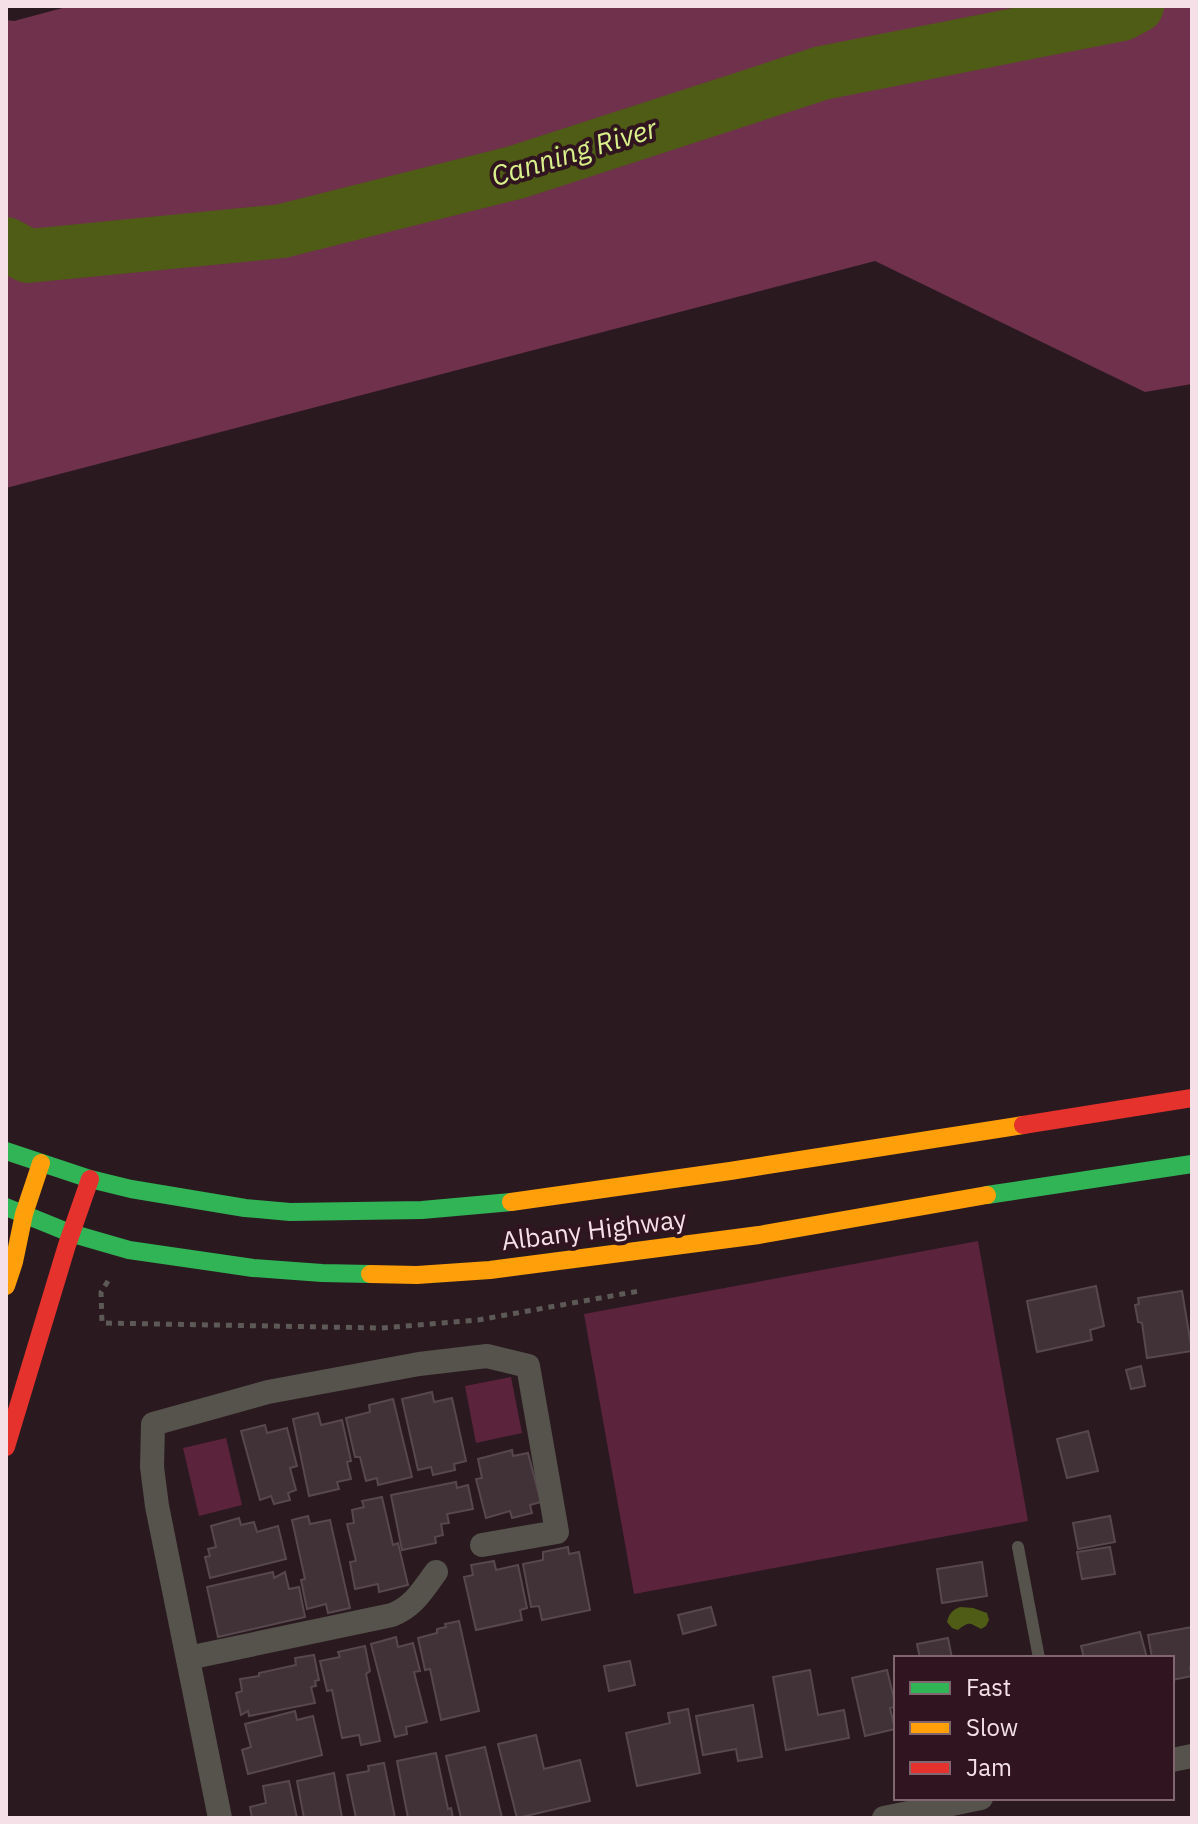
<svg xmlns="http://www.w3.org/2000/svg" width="1198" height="1824" font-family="'IBM Plex Sans',sans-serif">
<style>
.green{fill:#5c233c}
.forest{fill:#6f314b}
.water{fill:#4f5c16}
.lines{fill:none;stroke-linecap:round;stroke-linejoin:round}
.river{stroke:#4f5c16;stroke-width:54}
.building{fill:#403237;stroke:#57484e;stroke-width:2}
.path{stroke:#5d5956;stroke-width:5;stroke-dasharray:6 6;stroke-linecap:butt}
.lane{stroke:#55534c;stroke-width:12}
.street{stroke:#55534c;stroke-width:24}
.fast{stroke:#30b455;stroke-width:18}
.slow{stroke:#ff9f0a;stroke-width:18}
.jam{stroke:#e5322d;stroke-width:18}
.labels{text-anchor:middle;stroke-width:8;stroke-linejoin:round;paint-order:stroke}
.street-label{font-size:26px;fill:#f5e0e7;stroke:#30141f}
.water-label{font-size:28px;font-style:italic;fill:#d8f18a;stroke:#30141f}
</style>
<rect width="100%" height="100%" fill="#2a1a20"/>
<!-- green -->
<g class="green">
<path d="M978,1241L1028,1521L634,1594L584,1314Z"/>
<path d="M511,1377L522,1433L476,1443L465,1386Z"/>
<path d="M226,1438L242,1505L199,1516L183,1448Z"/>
</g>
<!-- forest -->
<path class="forest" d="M70,6H1192V384L1145,392L875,261L6,488V20L14,21Z"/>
<!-- water -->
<path class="water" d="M960,1607L973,1608L987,1613L989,1620L986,1626L981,1629C969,1623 970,1621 958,1630L952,1628L947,1622C949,1614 952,1610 960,1607Z"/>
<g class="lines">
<!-- river -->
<path class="river" d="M6,244L28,256L282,231L517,172L822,73L1122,14L1137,6"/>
</g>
<!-- building -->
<g class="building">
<path d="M1096,1286L1104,1326L1090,1330L1092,1340L1037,1352L1027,1301Z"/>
<path d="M1182,1291L1192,1351L1147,1358L1142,1323L1138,1322L1135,1305L1139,1304L1138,1298Z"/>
<path d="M1141,1366L1145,1386L1131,1389L1126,1370Z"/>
<path d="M432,1392L434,1402L452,1398L466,1461L454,1464L455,1470L433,1475L431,1467L418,1470L402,1399Z"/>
<path d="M393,1399L412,1477L378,1485L377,1478L366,1481L360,1457H355L346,1418L370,1412L369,1405Z"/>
<path d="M318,1413L321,1425L342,1420L351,1461L347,1462L351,1479L337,1482L339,1489L309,1496L293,1419Z"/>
<path d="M265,1425L267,1433L287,1428L297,1466L290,1468L296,1490L288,1493L290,1500L274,1504L271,1496L260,1500L241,1431Z"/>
<path d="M1088,1431L1098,1471L1067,1478L1057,1439Z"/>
<path d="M512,1450L513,1456L528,1453L541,1502L530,1505L532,1513L512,1518L510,1511L486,1518L476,1479L482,1478L478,1459Z"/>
<path d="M456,1482L457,1488L468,1485L473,1509L447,1514L449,1523L441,1524L443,1535L435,1537L436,1543L402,1550L391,1495Z"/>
<path d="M382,1497L393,1545L398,1543L408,1585L379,1592L378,1584L355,1589L350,1562L356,1561L347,1524L354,1523L352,1510L364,1507L362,1501Z"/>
<path d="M308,1516L310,1524L330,1520L350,1608L328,1613L326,1604L307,1609L301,1580L305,1579L292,1520Z"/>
<path d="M1110,1516L1115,1542L1078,1549L1073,1523Z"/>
<path d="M239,1518L241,1525L254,1522L257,1532L278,1526L286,1559L210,1578L205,1557L210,1556L208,1549L216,1547L211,1526Z"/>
<path d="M568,1547L569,1554L579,1552L590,1610L542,1620L539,1606L531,1607L523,1564L543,1560V1552Z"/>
<path d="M1110,1547L1115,1574L1082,1579L1077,1552Z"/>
<path d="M494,1561L496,1570L518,1565L527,1608L520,1610L522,1620L476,1630L464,1577L473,1575L471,1565Z"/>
<path d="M982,1562L987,1596L942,1603L937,1569Z"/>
<path d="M273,1572L274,1578L285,1572L289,1589L299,1587L305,1617L218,1637L207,1587Z"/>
<path d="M711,1607L716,1625L683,1634L678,1615Z"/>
<path d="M459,1621L479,1711L441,1720L430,1669L425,1670L418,1638L437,1633V1629L446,1627L445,1624Z"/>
<path d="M1192,1627V1668H1190L1192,1676L1172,1680V1658H1152L1148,1635Z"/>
<path d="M1140,1632L1147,1658H1084L1081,1646Z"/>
<path d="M396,1637L398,1647L413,1643L420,1671L414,1672L427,1722L406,1727L407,1734L395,1737L371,1644Z"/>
<path d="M948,1638L952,1658H920L917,1644Z"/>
<path d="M365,1646L370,1671L366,1674L380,1741L361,1745L359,1735L342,1738L332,1690L327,1691L320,1661L340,1657L338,1652Z"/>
<path d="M314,1655L319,1680L315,1681L316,1686L311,1687L315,1703L249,1716L248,1711L241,1715L236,1693L242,1691L240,1679L259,1676V1673L296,1665L295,1658Z"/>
<path d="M630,1661L635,1685L609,1691L604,1666Z"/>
<path d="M810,1670L818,1715L844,1710L849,1738L786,1750L773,1677Z"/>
<path d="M887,1670L896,1707L890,1708L895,1729L865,1736L852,1678Z"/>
<path d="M753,1705L762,1757L738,1761L736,1749L703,1755L696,1716Z"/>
<path d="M688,1709L700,1773L637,1786L626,1733L670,1723L668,1713Z"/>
<path d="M295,1711L297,1720L313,1716L322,1755L248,1774L242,1750L251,1747L245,1724Z"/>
<path d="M536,1735L544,1769L580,1760L590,1801L517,1818L498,1744Z"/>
<path d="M485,1747L502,1818H461L446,1756Z"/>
<path d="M436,1753L448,1809L451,1808L453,1818H408L397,1761Z"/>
<path d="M384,1763L395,1818H356L347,1775L369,1771L368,1766Z"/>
<path d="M334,1773L342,1818H304L297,1781Z"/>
<path d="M289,1781L297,1818H252L250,1807L266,1803L263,1786Z"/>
</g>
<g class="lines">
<!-- path -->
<path class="path" d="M108,1281L101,1292L102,1323L381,1328L478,1320L639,1291"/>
<!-- lane -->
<path class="lane" d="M1018,1547L1039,1658"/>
<!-- street -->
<g class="street">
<path d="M188,1658L392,1615C414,1606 422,1591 436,1572"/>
<path d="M1172,1760L1192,1756"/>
<path d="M220,1818L157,1506L152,1467L153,1424L268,1392L419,1364L487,1356L528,1366L557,1532L482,1545"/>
<path d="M884,1818L981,1798"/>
</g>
<!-- fast -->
<g class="fast">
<path d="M6,1151L90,1179L131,1189L245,1208L290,1212L422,1210L511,1202"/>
<path d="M987,1195L1192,1164"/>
<path d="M6,1207L70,1233L129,1250L253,1268L322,1273L370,1274"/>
</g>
<!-- slow -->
<g class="slow">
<path d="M511,1202L730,1171L1023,1125"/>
<path d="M370,1274L417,1275L490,1270L759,1235L987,1195"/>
<path d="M6,1286L14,1262L24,1214L41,1163"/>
</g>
<!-- jam -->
<g class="jam">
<path d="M1023,1125L1192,1098"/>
<path d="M6,1447L67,1245L90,1179"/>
</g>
</g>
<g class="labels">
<!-- street labels -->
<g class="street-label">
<text transform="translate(594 1230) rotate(-7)" y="9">Albany Highway</text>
</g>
<!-- water labels -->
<g class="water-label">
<text transform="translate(574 152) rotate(-17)" y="10">Canning River</text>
</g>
</g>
<!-- border -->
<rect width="1198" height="1824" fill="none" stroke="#f5e0e7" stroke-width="16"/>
<!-- legend -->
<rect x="894" y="1656" width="280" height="144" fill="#30141f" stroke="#7f666f" stroke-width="2"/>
<rect x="910" y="1682" width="40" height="12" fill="#30b455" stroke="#7f666f" stroke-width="2"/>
<text x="966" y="1696" font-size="24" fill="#f5e0e7">Fast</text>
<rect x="910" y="1722" width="40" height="12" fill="#ff9f0a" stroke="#7f666f" stroke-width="2"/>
<text x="966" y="1736" font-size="24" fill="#f5e0e7">Slow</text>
<rect x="910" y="1762" width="40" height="12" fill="#e5322d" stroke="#7f666f" stroke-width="2"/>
<text x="966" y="1776" font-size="24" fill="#f5e0e7">Jam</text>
</svg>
